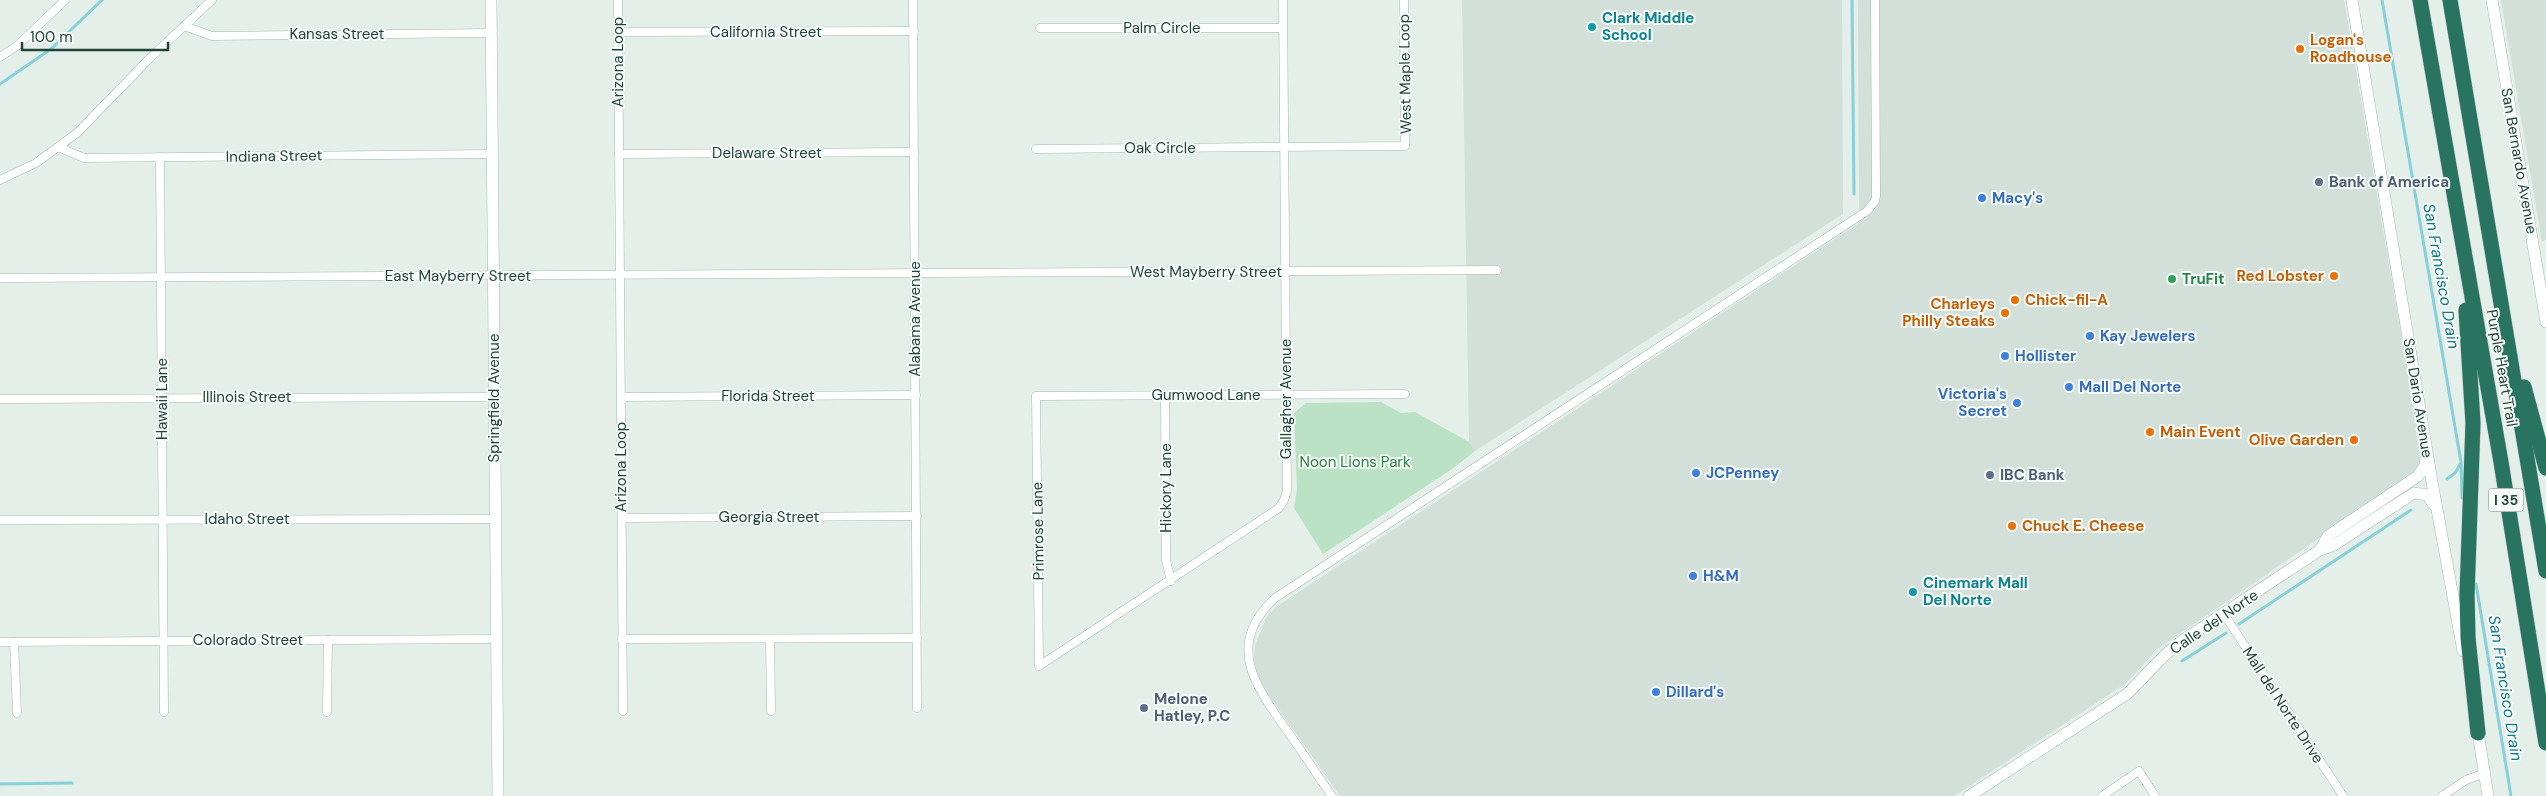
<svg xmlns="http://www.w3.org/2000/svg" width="2546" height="796" font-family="'DM Sans',sans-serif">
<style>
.built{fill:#d2e0d9}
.green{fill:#bbe2c4}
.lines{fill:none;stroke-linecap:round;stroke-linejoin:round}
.stream{stroke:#87d0da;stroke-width:3}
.street-casing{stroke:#a6b8b1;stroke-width:9}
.secondary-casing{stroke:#a1bcb2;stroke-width:12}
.highway-casing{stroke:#c1cbc8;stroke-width:16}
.street{stroke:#fff;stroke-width:8}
.secondary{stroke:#fff;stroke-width:11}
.highway{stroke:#297361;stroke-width:15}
.culture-dot{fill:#0f9aa8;stroke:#f6fbf8;stroke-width:2}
.food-dot{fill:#e8710a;stroke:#f6fbf8;stroke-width:2}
.service-dot{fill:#5c6f8a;stroke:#f6fbf8;stroke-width:2}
.shop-dot{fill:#3f7fe0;stroke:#f6fbf8;stroke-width:2}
.leisure-dot{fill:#2e9e5b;stroke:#f6fbf8;stroke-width:2}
.labels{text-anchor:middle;stroke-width:4;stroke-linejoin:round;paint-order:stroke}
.shield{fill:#f6fbf8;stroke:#617b72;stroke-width:1}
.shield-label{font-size:14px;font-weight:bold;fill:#214439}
.culture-label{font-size:15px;font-weight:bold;fill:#0d838f;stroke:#f6fbf8;text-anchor:start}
.street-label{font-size:15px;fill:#214439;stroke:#f6fbf8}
.food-label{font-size:15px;font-weight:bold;fill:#c56008;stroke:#f6fbf8;text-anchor:start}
.service-label{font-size:15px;font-weight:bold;fill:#4e5e75;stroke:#f6fbf8;text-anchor:start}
.shop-label{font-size:15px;font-weight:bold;fill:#366cbe;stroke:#f6fbf8;text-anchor:start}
.leisure-label{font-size:15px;font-weight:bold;fill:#27864d;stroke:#f6fbf8;text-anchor:start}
.park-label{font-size:15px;fill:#267f45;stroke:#f6fbf8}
.water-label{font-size:16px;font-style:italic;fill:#137887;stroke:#f6fbf8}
</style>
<rect width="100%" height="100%" fill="#e4efea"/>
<!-- built -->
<g class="built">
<path d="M1462,0H1842L1843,214L1475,451L1469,442Z"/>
<path d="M1858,0H2344L2423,463L2420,469L2159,648L2125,684L1954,796H1340L1261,684L1255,670L1254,658L1255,645L1266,618L1276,607L1859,223Z"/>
<path d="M2501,0H2546V239L2542,242Z"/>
</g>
<!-- green -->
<path class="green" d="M1381,402L1401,413L1415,412L1469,442L1475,451L1452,469L1323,554L1294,508L1297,489L1294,413L1306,403Z"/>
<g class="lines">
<!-- stream -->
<g class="stream">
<path d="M1852,0L1854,194"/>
<path d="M2382,0L2461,462L2462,498"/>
<path d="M0,84L51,49L102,0"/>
<path d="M2447,479L2455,473L2461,463"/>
<path d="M2476,584L2511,796"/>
<path d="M2239,624L2411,510"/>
<path d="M2182,661L2226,633"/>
<path d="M0,784L72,783"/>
</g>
<!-- street casing -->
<g class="street-casing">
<g id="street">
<path d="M618,0L623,711"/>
<path d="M913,0L917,708"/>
<path d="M184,26L212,36L492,33"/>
<path d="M1040,28H1283"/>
<path d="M618,32L914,31"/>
<path d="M0,57L17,46L65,0"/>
<path d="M58,147L84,158L492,154"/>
<path d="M1036,149L1405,146L1404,0"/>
<path d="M619,154L914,152"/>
<path d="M160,157L164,712"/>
<path d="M0,180L36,163L77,133L151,57L212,0"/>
<path d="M0,278L1497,270"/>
<path d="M1165,395L1166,560L1171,581"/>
<path d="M621,397L916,395"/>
<path d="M0,399L494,397"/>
<path d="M622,518L917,516"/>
<path d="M0,520L495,519"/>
<path d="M2224,614L2343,796"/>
<path d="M622,639L917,638"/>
<path d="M770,639L771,711"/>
<path d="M0,642L496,639"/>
<path d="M14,642L17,713"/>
<path d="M1039,666L1279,508L1284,500L1287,491L1283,0"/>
<path d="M1039,666L1036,396L1405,394"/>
<path d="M327,712L328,640"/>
<path d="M1332,796C1317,775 1303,753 1288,732C1256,687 1224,645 1275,598L1867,211L1875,201L1876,196L1875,0"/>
<path d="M2102,796L2139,771L2155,796"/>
<path d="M2442,796L2466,780L2485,773"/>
</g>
</g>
<!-- secondary casing -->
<g class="secondary-casing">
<g id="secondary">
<path d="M491,0L498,796"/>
<path d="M2352,0L2432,482L2463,651"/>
<path d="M2492,0L2546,322"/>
<path d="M2320,550L2328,536L2418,476L2425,466L2426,457"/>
<path d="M2477,726L2488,796"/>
<path d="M1969,796L2127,694L2166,654L2183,640L2320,550L2334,545L2414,493L2427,495L2434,505"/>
</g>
</g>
<!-- highway casing -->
<g class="highway-casing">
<g id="highway">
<path d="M2420,0L2501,462L2546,743"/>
<path d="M2450,0L2546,571"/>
<path d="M2466,310L2473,423L2467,595L2468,638L2478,733"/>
<path d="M2524,387L2546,468"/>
</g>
</g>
<!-- street -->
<use href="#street" class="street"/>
<!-- secondary -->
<use href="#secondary" class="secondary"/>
<!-- highway -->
<use href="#highway" class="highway"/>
</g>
<!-- markers -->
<g class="culture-dot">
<circle cx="1592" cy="27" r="5"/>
<circle cx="1913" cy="592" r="5"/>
</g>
<g class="food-dot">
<circle cx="2300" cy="49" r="5"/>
<circle cx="2334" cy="276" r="5"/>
<circle cx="2015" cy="300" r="5"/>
<circle cx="2005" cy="313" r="5"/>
<circle cx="2150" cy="432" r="5"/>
<circle cx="2354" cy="440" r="5"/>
<circle cx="2012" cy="526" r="5"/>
</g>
<g class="service-dot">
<circle cx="2319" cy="182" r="5"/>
<circle cx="1990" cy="475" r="5"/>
<circle cx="1144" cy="708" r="5"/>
</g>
<g class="shop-dot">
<circle cx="1982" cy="198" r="5"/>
<circle cx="2090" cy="336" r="5"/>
<circle cx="2005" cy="356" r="5"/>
<circle cx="2069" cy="387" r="5"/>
<circle cx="2017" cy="403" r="5"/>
<circle cx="1696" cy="473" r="5"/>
<circle cx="1693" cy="576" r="5"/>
<circle cx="1656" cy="692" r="5"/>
</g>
<circle class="leisure-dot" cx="2172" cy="279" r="5"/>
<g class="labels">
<!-- shield labels -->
<rect class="shield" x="2488.5" y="488.5" width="35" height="23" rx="4"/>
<g class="shield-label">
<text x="2506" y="505">I 35</text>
</g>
<!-- culture labels -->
<g class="culture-label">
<text x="1602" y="23">Clark Middle<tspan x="1602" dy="17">School</tspan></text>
<text x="1923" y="588">Cinemark Mall<tspan x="1923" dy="17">Del Norte</tspan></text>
</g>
<!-- street labels -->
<g class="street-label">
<text x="1162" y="33">Palm Circle</text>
<text x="766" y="37">California Street</text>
<text x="337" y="39">Kansas Street</text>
<text transform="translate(618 62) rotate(-90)" y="5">Arizona Loop</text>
<text transform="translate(1405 74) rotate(-91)" y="5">West Maple Loop</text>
<text x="1160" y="153">Oak Circle</text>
<text x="767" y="158">Delaware Street</text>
<text transform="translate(274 156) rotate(-1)" y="5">Indiana Street</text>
<text transform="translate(2519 161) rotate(80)" y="5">San Bernardo Avenue</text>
<text x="1206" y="277">West Mayberry Street</text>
<text x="458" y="281">East Mayberry Street</text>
<text transform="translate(915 319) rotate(-90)" y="5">Alabama Avenue</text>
<text transform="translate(2502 368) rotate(80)" y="5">Purple Heart Trail</text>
<text x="1206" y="400">Gumwood Lane</text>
<text x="768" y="401">Florida Street</text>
<text x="247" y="402">Illinois Street</text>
<text transform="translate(494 398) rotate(-90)" y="5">Springfield Avenue</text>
<text transform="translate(2418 398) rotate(81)" y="5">San Dario Avenue</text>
<text transform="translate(162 399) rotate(-90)" y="5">Hawaii Lane</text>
<text transform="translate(1286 399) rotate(-90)" y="5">Gallagher Avenue</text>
<text transform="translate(621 467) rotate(-90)" y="5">Arizona Loop</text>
<text transform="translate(1166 488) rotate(-90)" y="5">Hickory Lane</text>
<text x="769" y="522">Georgia Street</text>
<text x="247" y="524">Idaho Street</text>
<text transform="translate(1038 531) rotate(-91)" y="5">Primrose Lane</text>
<text transform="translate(2214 622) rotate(-34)" y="5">Calle del Norte</text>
<text x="248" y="645">Colorado Street</text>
<text transform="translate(2283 705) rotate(57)" y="5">Mall del Norte Drive</text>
</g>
<!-- food labels -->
<g class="food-label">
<text x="2310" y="45">Logan's<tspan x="2310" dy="17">Roadhouse</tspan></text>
<text x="2324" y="281" text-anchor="end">Red Lobster</text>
<text x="2025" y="305">Chick-fil-A</text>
<text x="1995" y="309" text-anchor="end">Charleys<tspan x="1995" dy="17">Philly Steaks</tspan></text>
<text x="2160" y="437">Main Event</text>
<text x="2344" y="445" text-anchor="end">Olive Garden</text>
<text x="2022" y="531">Chuck E. Cheese</text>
</g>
<!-- service labels -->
<g class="service-label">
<text x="2329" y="187">Bank of America</text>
<text x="2000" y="480">IBC Bank</text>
<text x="1154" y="704">Melone<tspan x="1154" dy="17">Hatley, P.C</tspan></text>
</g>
<!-- shop labels -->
<g class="shop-label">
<text x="1992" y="203">Macy's</text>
<text x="2100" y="341">Kay Jewelers</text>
<text x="2015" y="361">Hollister</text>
<text x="2079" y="392">Mall Del Norte</text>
<text x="2007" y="399" text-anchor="end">Victoria's<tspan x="2007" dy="17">Secret</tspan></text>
<text x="1706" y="478">JCPenney</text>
<text x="1703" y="581">H&amp;M</text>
<text x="1666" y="697">Dillard's</text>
</g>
<!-- leisure labels -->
<g class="leisure-label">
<text x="2182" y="284">TruFit</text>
</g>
<!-- park labels -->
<g class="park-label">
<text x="1355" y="467">Noon Lions Park</text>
</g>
<!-- water labels -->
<g class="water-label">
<text transform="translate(2442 276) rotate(80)" y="6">San Francisco Drain</text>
<text transform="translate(2506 688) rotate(81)" y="6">San Francisco Drain</text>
</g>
</g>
<!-- scale -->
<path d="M22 42v8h146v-8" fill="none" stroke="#214439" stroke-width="2.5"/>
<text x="30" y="42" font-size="15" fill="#214439" stroke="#f6fbf8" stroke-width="4" paint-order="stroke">100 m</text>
</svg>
